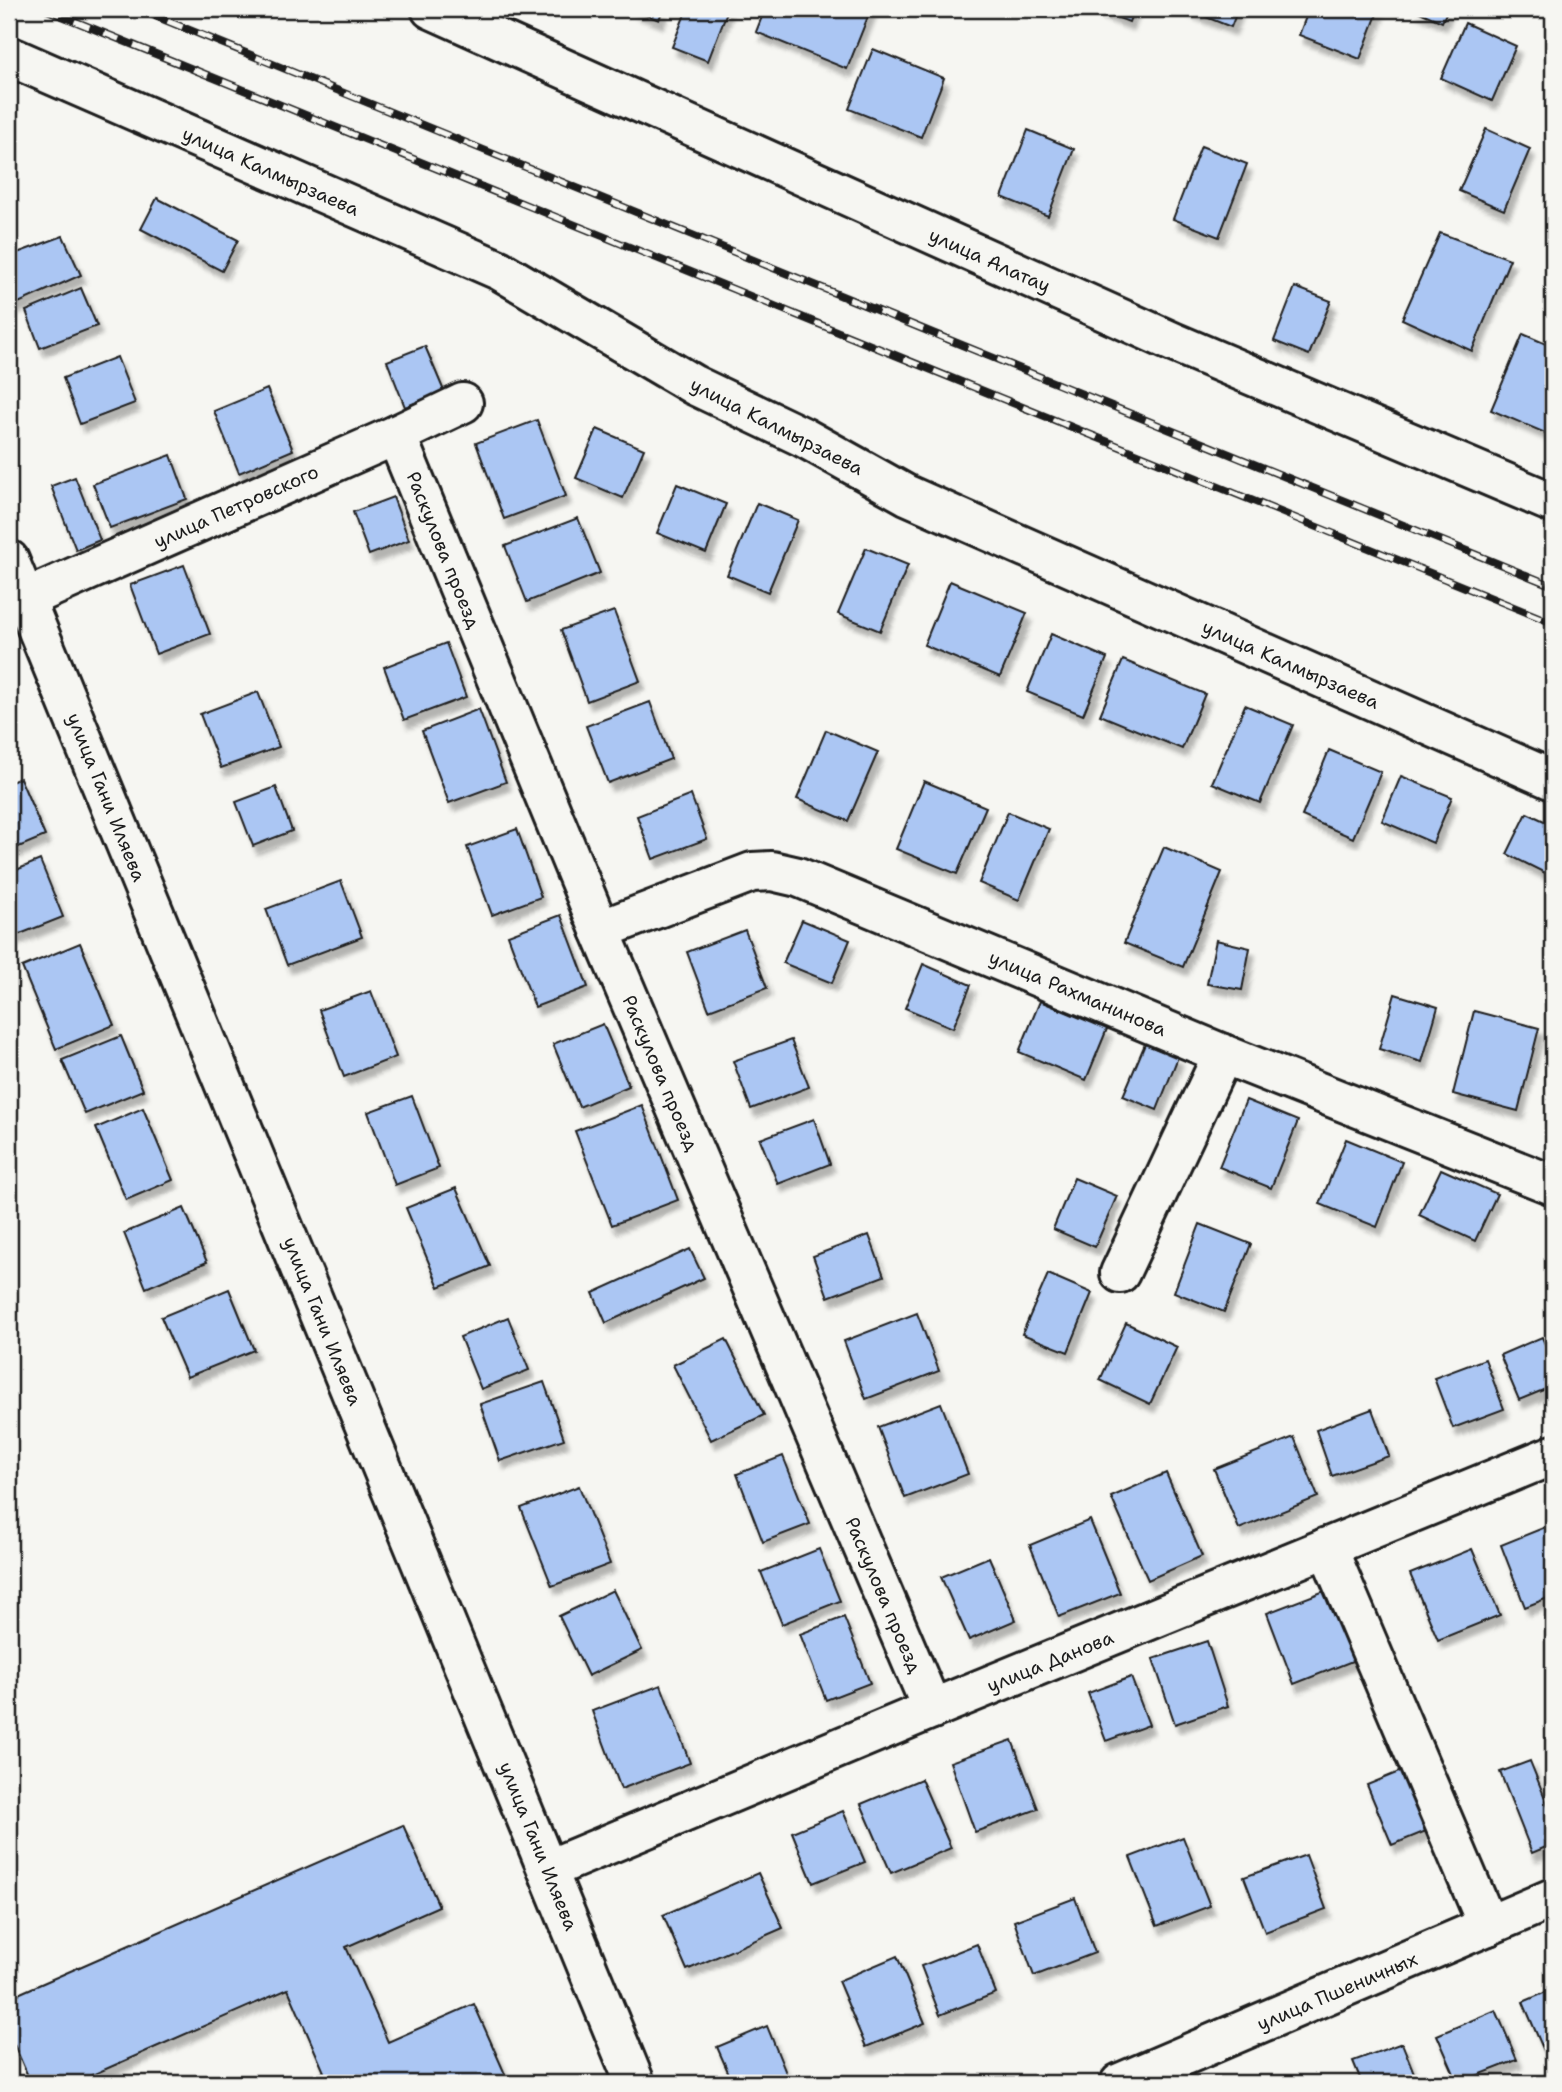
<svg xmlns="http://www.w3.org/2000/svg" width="1562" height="2092" font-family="'Shantell Sans',sans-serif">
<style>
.building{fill:#abc6f3;stroke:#1c1c1c;stroke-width:2;filter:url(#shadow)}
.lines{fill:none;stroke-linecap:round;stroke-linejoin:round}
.minor-casing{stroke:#1c1c1c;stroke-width:44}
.minor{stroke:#f6f6f2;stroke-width:38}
.rail-casing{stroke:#1c1c1c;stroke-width:8}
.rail{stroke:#f6f6f2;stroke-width:5;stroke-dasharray:16;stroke-linecap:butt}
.labels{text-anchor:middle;stroke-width:5;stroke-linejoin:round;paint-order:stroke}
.street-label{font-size:19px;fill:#1c1c1c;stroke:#f6f6f2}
</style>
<defs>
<filter id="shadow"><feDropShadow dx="4.5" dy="8" stdDeviation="2" flood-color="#0004"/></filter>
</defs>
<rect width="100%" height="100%" fill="#f6f6f2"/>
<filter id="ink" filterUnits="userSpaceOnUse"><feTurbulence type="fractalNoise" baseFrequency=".0143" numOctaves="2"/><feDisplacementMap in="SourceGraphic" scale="14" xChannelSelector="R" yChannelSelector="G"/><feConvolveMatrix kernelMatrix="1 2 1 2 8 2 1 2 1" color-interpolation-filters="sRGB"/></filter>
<g filter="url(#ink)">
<!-- building -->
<g class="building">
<path d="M631,9H663L659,20Z"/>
<path d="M687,9H728L708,61L672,47Z"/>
<path d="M765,9H871L847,69L756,32Z"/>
<path d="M1095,9H1134L1129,22Z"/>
<path d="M1186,9H1238L1231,27Z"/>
<path d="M1309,9H1379L1360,59L1299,35Z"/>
<path d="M1413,9H1448L1442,22Z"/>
<path d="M1465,23L1516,46L1492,101L1441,78Z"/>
<path d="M873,49L944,78L921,137L849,109Z"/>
<path d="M1486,129L1530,149L1504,210L1459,191Z"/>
<path d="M1028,130L1074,149L1048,216L1002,197Z"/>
<path d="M1201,146L1247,164L1219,237L1173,219Z"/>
<path d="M157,198L238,240L222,271L141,229Z"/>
<path d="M1440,233L1510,259L1472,351L1402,319Z"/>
<path d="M63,236L81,275L14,305L9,293V256Z"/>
<path d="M1295,287L1331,301L1309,355L1274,341Z"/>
<path d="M81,288L97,326L40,348L26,311Z"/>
<path d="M1523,334L1553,347V426L1550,435L1491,410Z"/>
<path d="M425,346L444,391L405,407L387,361Z"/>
<path d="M117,357L135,403L80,424L63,378Z"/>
<path d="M267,389L293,450L239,473L214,411Z"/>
<path d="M537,420L566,496L504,519L476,443Z"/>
<path d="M597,429L644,449L623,498L576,478Z"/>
<path d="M171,455L187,499L110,528L93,484Z"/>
<path d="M75,477L100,540L76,550L51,486Z"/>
<path d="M677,484L726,504L706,553L657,533Z"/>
<path d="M393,497L409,540L369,555L353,512Z"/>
<path d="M757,503L798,520L768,592L727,575Z"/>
<path d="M578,518L600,573L527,602L505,546Z"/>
<path d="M866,548L908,565L880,631L838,614Z"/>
<path d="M184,565L210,634L156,654L130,585Z"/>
<path d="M950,581L1027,613L1000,677L924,645Z"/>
<path d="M614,611L640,681L587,701L561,630Z"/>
<path d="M1051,634L1107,658L1083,715L1027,692Z"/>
<path d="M446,643L466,697L404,720L384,667Z"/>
<path d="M1123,660L1205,694L1182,749L1100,715Z"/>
<path d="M258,692L279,747L221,768L200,714Z"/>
<path d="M650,702L671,759L608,783L586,726Z"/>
<path d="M1245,705L1293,725L1260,803L1212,783Z"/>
<path d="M479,709L506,782L449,803L422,731Z"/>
<path d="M826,730L878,752L848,821L797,799Z"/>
<path d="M1329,750L1381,772L1353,838L1302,816Z"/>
<path d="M1401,776L1452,797L1433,843L1382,821Z"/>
<path d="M20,778L45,836L9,851V783Z"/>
<path d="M924,781L986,807L957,874L896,849Z"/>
<path d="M276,787L292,831L253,846L236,802Z"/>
<path d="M691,795L707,839L653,859L637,816Z"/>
<path d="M1008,812L1049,829L1019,900L979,883Z"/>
<path d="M1527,813L1553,825V877L1507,854Z"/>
<path d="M517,829L541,897L492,915L467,847Z"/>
<path d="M1164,847L1222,872L1183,967L1124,943Z"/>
<path d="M40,860L63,917L10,938L9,873Z"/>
<path d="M341,881L362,937L287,965L266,909Z"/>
<path d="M561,915L588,987L535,1007L508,935Z"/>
<path d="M802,920L850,940L832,983L783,963Z"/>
<path d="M745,930L767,988L709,1010L687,952Z"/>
<path d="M1216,940L1250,948L1242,990L1207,984Z"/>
<path d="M80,943L114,1025L56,1049L22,967Z"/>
<path d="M923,964L971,985L953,1028L905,1008Z"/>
<path d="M371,991L396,1057L344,1077L319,1010Z"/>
<path d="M1395,994L1438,1007L1422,1062L1379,1049Z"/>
<path d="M1040,1001L1107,1029L1086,1080L1019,1052Z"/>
<path d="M1474,1011L1539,1028L1518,1111L1453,1094Z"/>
<path d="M603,1024L629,1086L579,1107L553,1044Z"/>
<path d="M121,1036L143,1090L85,1114L62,1060Z"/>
<path d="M791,1040L809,1087L751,1109L733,1061Z"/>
<path d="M1145,1044L1178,1057L1157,1110L1123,1096Z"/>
<path d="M412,1096L439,1168L395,1185L368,1112Z"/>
<path d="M1246,1100L1298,1121L1271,1188L1219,1167Z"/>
<path d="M642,1105L678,1200L612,1225L575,1131Z"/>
<path d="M143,1108L173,1180L126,1200L96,1128Z"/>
<path d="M814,1119L830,1164L778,1184L760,1139Z"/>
<path d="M1346,1139L1402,1162L1377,1227L1320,1204Z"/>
<path d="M1441,1169L1497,1194L1475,1241L1419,1215Z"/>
<path d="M1074,1178L1117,1196L1095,1247L1053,1229Z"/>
<path d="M456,1188L490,1266L439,1287L406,1208Z"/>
<path d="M184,1208L207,1262L146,1288L124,1233Z"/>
<path d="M1200,1224L1251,1244L1224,1312L1174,1292Z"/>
<path d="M869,1235L884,1276L828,1297L813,1256Z"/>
<path d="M690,1249L704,1278L606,1323L593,1293Z"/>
<path d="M1048,1274L1092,1293L1068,1352L1022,1334Z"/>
<path d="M229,1289L254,1350L187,1377L161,1317Z"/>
<path d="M917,1313L939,1371L866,1399L844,1341Z"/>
<path d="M508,1317L529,1370L481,1389L460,1337Z"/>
<path d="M1126,1323L1177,1347L1150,1404L1100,1380Z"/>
<path d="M1542,1337L1553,1363V1386L1519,1400L1500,1355Z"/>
<path d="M726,1339L764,1415L711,1440L673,1365Z"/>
<path d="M1485,1359L1504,1409L1453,1428L1434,1378Z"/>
<path d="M544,1382L564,1439L500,1461L480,1404Z"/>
<path d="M941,1403L968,1474L905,1498L878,1427Z"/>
<path d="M1372,1409L1389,1456L1332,1476L1316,1430Z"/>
<path d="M1294,1437L1318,1497L1239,1529L1214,1469Z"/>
<path d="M783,1456L810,1524L763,1542L737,1474Z"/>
<path d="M1166,1473L1202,1556L1148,1580L1111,1497Z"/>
<path d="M579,1486L610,1564L552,1586L521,1508Z"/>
<path d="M1090,1520L1120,1593L1059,1617L1030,1545Z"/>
<path d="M1553,1524V1596L1525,1607L1501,1545Z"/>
<path d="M819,1549L840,1601L782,1624L761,1572Z"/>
<path d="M1472,1549L1500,1615L1438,1640L1410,1574Z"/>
<path d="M989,1557L1016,1620L969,1640L941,1577Z"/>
<path d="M613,1590L642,1650L588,1676L559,1616Z"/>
<path d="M1327,1590L1355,1660L1294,1684L1267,1613Z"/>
<path d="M844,1617L870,1683L826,1700L800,1634Z"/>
<path d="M1207,1641L1228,1706L1175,1724L1153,1659Z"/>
<path d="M1131,1677L1149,1725L1106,1741L1088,1693Z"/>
<path d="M661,1685L690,1763L621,1789L592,1711Z"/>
<path d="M1012,1740L1038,1809L975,1832L950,1762Z"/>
<path d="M1530,1761L1553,1818V1844L1532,1853L1500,1772Z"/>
<path d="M1411,1767L1436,1827L1392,1845L1367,1785Z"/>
<path d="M921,1779L951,1848L891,1873L861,1804Z"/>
<path d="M843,1811L865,1862L813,1883L792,1832Z"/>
<path d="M403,1825L439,1906L346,1947L388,2042L474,2004L509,2083H299L324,2072L288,1989L74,2083H31L9,2033V1998Z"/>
<path d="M1183,1837L1210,1906L1157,1926L1130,1857Z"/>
<path d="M1306,1855L1326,1909L1265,1932L1244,1877Z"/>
<path d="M758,1873L783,1928L687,1970L663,1915Z"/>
<path d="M1075,1898L1095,1953L1034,1976L1014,1921Z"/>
<path d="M977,1944L996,1993L940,2015L921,1966Z"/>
<path d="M897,1956L925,2023L866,2047L838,1981Z"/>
<path d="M1553,1989V2072L1523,2002Z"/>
<path d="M1496,2010L1517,2060L1458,2083L1437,2035Z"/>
<path d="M767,2026L790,2083H733L717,2047Z"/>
<path d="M1402,2043L1418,2083H1362L1353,2061Z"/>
</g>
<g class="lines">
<!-- minor casing -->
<g class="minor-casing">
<g id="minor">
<path d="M431,9L1173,342L1553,503"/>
<path d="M9,56L499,270L694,385L803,437L907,495L1553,780"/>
<path d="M396,435L600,930L932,1709"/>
<path d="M9,560L635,2083"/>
<path d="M9,606L396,435L463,403"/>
<path d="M600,930L752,872L772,871L798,877L1223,1054L1553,1185"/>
<path d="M1120,1273L1223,1054"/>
<path d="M1327,1547L1488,1926"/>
<path d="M549,1869L932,1709L1553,1455"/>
<path d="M1120,2083L1553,1898"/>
</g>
</g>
<!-- minor -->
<use href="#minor" class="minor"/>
<!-- rail casing -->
<g class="rail-casing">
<g id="rail">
<path d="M45,9L1553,623"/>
<path d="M138,9L1553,586"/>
</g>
</g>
<!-- rail -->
<use href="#rail" class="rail"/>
</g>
</g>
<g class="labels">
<!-- street labels -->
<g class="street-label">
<text transform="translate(271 171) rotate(24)" y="7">улица Калмырзаева</text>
<text transform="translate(990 260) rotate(24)" y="7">улица Алатау</text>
<text transform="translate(777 426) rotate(27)" y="7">улица Калмырзаева</text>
<text transform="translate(236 506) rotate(-24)" y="7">улица Петровского</text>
<text transform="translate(444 550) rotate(68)" y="7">Раскулова проезд</text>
<text transform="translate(1291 664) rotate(24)" y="7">улица Калмырзаева</text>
<text transform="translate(107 797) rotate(68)" y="7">улица Гани Иляева</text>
<text transform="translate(1078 993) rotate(23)" y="7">улица Рахманинова</text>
<text transform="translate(661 1073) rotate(67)" y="7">Раскулова проезд</text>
<text transform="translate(323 1321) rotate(68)" y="7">улица Гани Иляева</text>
<text transform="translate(884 1595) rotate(67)" y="7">Раскулова проезд</text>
<text transform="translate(1050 1661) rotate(-22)" y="7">улица Данова</text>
<text transform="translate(539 1846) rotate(68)" y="7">улица Гани Иляева</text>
<text transform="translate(1337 1991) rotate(-23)" y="7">улица Пшеничных</text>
</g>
</g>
<!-- margin -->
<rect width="1562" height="2092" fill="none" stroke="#f6f6f2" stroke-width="35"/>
<rect x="18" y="18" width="1527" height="2057" fill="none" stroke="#1c1c1c" stroke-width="2.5" filter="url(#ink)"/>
</svg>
